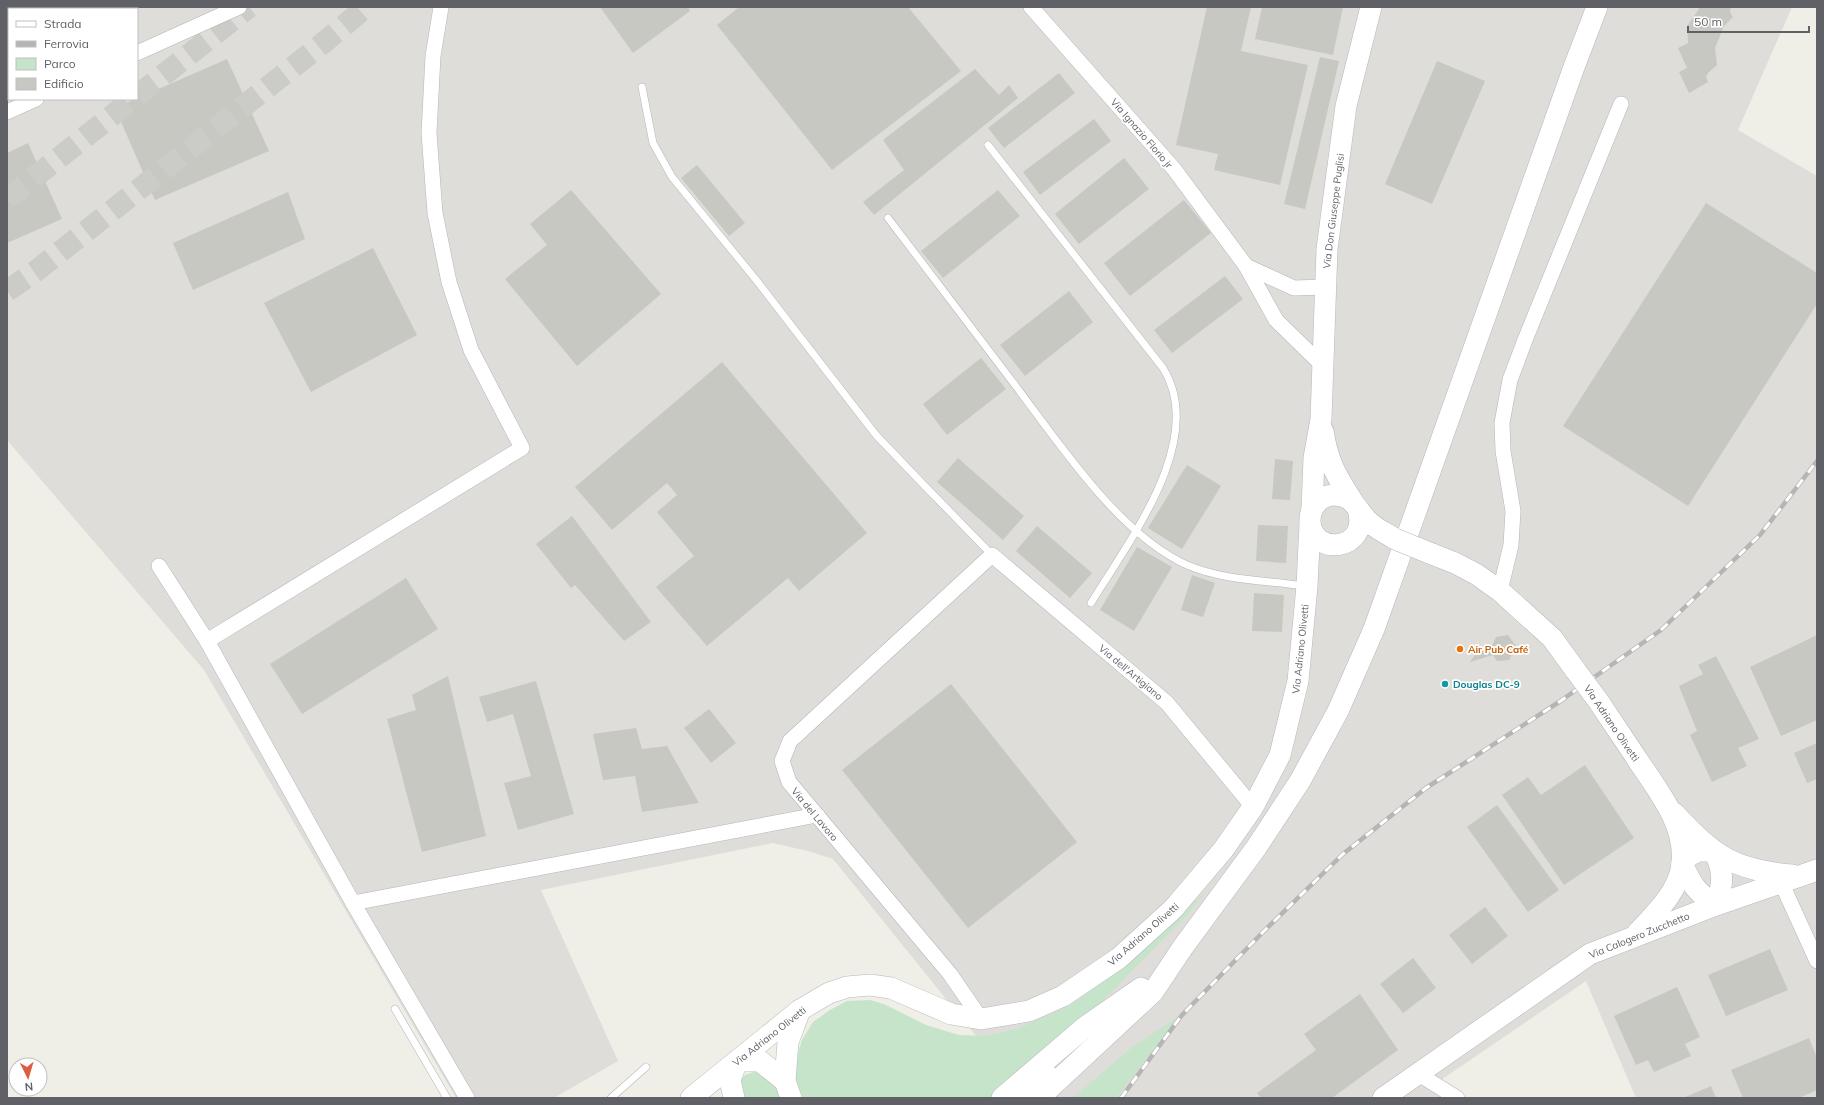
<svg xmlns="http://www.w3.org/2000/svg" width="1824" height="1105" font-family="Mulish,sans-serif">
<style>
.industrial{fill:#deddd9;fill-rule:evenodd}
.green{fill:#c6e4c9}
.building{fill:#c8c8c2}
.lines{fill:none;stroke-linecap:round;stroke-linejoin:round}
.highway-tunnel{stroke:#cbcbc7;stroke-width:22;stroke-dasharray:22 11;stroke-linecap:butt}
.lane-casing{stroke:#b4b6ba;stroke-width:8}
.street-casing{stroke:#b4b6ba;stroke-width:16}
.secondary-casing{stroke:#b6b8bd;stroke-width:22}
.lane{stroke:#fff;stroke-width:7}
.street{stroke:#fff;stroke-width:15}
.secondary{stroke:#fff;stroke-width:21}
.rail-casing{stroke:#b5b5b6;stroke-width:4.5}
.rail{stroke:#fff;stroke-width:3;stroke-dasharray:9;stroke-linecap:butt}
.secondary-bridge-casing{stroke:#b6b8bd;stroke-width:22;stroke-linecap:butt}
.secondary-bridge{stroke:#fff;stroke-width:21}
.food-dot{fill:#e8710a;stroke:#fff;stroke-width:1.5}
.culture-dot{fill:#0f9aa8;stroke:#fff;stroke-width:1.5}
.labels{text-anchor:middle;stroke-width:3.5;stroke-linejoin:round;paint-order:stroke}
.street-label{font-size:10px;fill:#5f6166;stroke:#fff}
.food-label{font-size:10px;font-weight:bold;fill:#c56008;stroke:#fff;text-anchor:start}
.culture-label{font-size:10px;font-weight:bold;fill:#0d838f;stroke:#fff;text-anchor:start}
</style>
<rect width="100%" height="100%" fill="#efeee7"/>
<!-- industrial -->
<path class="industrial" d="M7,7H1792L1738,130L1817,176V1098H1636L1586,981L1429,1088L1448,1098H1026L833,859L808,851L773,843L541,890L618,1061L554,1098H456L204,670L7,440ZM9,9H137V99H9Z"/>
<!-- green -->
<g class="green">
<path d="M1207,890L1185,917L1072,1032L992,1098H803L796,1080V1060L802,1040L813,1022L830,1010L847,1001L870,1000L884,1004L926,1025L959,1035L986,1036L1017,1029L1069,1006L1125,966Z"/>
<path d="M1179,1016L1116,1098H1073L1130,1049Z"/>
<path d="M756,1071L773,1081L783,1098H742L740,1080L745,1075Z"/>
</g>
<!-- building -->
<g class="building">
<path d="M600,7H688L690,11L633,53Z"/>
<path d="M739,7H908L961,71L832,170L717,25Z"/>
<path d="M1207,7H1251L1241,51L1308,65L1280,185L1214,170L1218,154L1176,145Z"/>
<path d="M1262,7H1343L1333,55L1255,39Z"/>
<path d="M1697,7H1731L1730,12L1733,17L1724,26L1715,48L1717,65L1708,73L1706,77L1708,82L1689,93L1679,72L1687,68L1678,48L1688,43L1687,26L1699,9Z"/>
<path d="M7,12L9,16V58L7,59Z"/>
<path d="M1320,57L1339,61L1305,209L1284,204Z"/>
<path d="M227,59L269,151L155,200L115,108Z"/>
<path d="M1437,61L1485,81L1432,204L1385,184Z"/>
<path d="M975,69L999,95L1009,85L1018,98L874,215L863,202L904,170L883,140Z"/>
<path d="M1059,73L1075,93L1004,148L988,128Z"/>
<path d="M1094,119L1111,141L1040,195L1023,172Z"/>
<path d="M28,143L62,219L7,243V153Z"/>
<path d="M1124,158L1149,189L1079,244L1055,214Z"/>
<path d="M697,165L745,223L729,236L681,178Z"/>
<path d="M571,190L661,294L577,366L505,279L547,245L530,224Z"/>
<path d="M998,190L1020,216L943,278L921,251Z"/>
<path d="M288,192L305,239L193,290L173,243Z"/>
<path d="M1184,200L1211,233L1130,296L1104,263Z"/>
<path d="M1706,203L1817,273V304L1688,506L1563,426Z"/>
<path d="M373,248L417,335L311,392L264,303Z"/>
<path d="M1225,276L1243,299L1172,353L1154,330Z"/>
<path d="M1069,291L1093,322L1025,376L1000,345Z"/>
<path d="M981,358L1006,389L947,435L923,404Z"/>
<path d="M722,362L867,533L799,591L788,578L707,646L656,587L694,556L657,512L677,495L667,483L612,530L575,487Z"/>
<path d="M958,458L1024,516L1003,540L937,482Z"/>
<path d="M1275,459L1293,461L1290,500L1272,499Z"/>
<path d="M1187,465L1221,486L1182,549L1148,528Z"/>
<path d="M572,516L651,622L624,641L575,585L571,588L536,544Z"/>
<path d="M1258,525L1288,526L1286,563L1256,561Z"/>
<path d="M1037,526L1092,573L1070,598L1016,551Z"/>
<path d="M1137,547L1172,567L1134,631L1100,610Z"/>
<path d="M1192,575L1215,583L1203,617L1181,610Z"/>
<path d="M406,578L438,629L302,714L270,664Z"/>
<path d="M1254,593L1284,595L1282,632L1252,631Z"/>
<path d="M1508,635L1516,646L1509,660L1497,661L1493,655L1470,662L1476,653L1491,648L1496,637Z"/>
<path d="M1817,635V720L1781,736L1750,667Z"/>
<path d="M1716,656L1759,739L1738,748L1747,766L1712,782L1690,735L1697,731L1679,686L1703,674L1698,665Z"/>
<path d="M448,676L486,836L422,852L387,719L416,710L412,695Z"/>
<path d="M536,681L574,814L518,830L504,783L531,776L513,714L487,722L479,697Z"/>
<path d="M951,684L1077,842L968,928L842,770Z"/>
<path d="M709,709L736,743L711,763L684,728Z"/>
<path d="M636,728L642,749L667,746L699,803L642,812L635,776L603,780L593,734Z"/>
<path d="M1817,743V779L1807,783L1794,753Z"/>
<path d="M1585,765L1634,838L1564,885L1502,795L1528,777L1541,795Z"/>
<path d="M1497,805L1559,890L1528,912L1467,827Z"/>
<path d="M1485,907L1508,936L1472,964L1449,935Z"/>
<path d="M1770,949L1788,990L1726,1016L1708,975Z"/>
<path d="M1413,958L1436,988L1403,1013L1380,984Z"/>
<path d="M1677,987L1700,1037L1685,1044L1691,1056L1654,1072L1648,1060L1636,1065L1614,1016Z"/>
<path d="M1360,994L1398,1050L1332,1098H1261L1257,1093L1316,1050L1304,1034Z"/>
<path d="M1809,1038L1817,1058V1090L1799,1098H1743L1731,1070Z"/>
<path d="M1711,1086L1716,1098H1683Z"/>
</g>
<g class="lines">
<!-- highway-tunnel -->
<g class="highway-tunnel">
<path d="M137,96L249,7"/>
<path d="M7,199L133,99"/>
<path d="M7,291L36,271L322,44L366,7"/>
</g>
<!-- lane casing -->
<g class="lane-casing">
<g id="lane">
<path d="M642,87L653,143L672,177L757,281L876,435L920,481L992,555"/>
<path d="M988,145L1163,368C1208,440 1128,542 1091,603"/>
<path d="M888,218C931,275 975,332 1018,389C1061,446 1120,535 1187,565C1225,581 1265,580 1305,586"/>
<path d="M395,1009L447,1098"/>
<path d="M611,1098L646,1067"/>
</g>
</g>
<!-- street casing -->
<g class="street-casing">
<g id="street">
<path d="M1031,7L1174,169L1246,266L1276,320L1322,365"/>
<path d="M137,53L239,7"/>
<path d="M7,112L36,99"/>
<path d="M1246,266L1294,288L1325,287"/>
<path d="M159,566L207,641L353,903L467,1098"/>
<path d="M1500,591L1511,545L1513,511L1503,451L1502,423L1510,380L1525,340L1621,104"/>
<path d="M207,641L522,448L471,350L449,282L435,213L429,133L433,56L441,7"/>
<path d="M1781,882L1817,961"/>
<path d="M353,903L817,815"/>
<path d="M981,1019L950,974L789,782L782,761L790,741L992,555L1167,703L1253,807"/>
<path d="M1417,1073L1457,1098"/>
</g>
</g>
<!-- secondary casing -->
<g class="secondary-casing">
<g id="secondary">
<path d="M1323,431C1328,463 1336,475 1353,502"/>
<path d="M1312,509L1314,458L1321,419L1327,249L1346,106L1371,7"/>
<path d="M1358,509C1371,552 1310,557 1310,520C1310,511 1314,504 1321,499C1325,496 1330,495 1335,495C1352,495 1357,509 1367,520C1374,528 1386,533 1395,539"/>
<path d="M1432,554L1455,563L1476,574L1500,591L1552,638L1576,671"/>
<path d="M1599,702C1612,722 1626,742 1639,762C1659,792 1686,825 1682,864C1679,891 1656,913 1638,932"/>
<path d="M1674,813C1714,856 1733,870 1792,875"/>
<path d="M1698,851H1713C1725,869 1723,886 1716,905C1697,893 1691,884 1682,863L1690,855Z"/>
<path d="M737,1061H760L785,1081"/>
<path d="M691,1098L800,1010L829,993L847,987L870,985L891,988L951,1014L981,1019L1029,1011L1063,996L1119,958L1173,909L1223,850L1253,807L1280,755L1298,681L1307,586L1310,524"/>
<path d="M734,1098L730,1080L737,1061"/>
<path d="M791,1098L785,1081L788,1042L800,1010"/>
<path d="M1002,1098L1085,1027L1141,988"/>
<path d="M1019,1098L1047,1075"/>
<path d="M1039,1098L1153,992L1183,947L1256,848L1300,781L1338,711L1374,629L1574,67L1597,7"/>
<path d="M1383,1098L1590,954L1716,905L1817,870"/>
</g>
</g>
<!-- lane -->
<use href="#lane" class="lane"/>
<!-- street -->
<use href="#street" class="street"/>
<!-- secondary -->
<use href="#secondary" class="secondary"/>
<!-- rail casing -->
<g class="rail-casing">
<path id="rail" d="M1121,1098L1182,1015L1264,931L1343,854L1426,788L1559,702L1661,630L1760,535L1817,461"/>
</g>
<!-- rail -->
<use href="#rail" class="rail"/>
<!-- secondary-bridge casing -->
<g class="secondary-bridge-casing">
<g id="secondary-bridge">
<path d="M1395,539L1432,554"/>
<path d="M1576,671L1599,702"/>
</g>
</g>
<!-- secondary-bridge -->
<use href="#secondary-bridge" class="secondary-bridge"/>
</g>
<!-- markers -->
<circle class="food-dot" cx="1460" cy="649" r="4"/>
<circle class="culture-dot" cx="1445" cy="684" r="4"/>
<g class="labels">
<!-- street labels -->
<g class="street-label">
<text transform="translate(1142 133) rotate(49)" y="4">Via Ignazio Florio jr</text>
<text transform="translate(1333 211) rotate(-83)" y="4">Via Don Giuseppe Puglisi</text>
<text transform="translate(1300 649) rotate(-84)" y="4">Via Adriano Olivetti</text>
<text transform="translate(1131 672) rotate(40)" y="4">Via dell'Artigiano</text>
<text transform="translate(1612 723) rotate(56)" y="4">Via Adriano Olivetti</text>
<text transform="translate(815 814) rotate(50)" y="4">Via del Lavoro</text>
<text transform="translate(1143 934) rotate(-41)" y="4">Via Adriano Olivetti</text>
<text transform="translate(1639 935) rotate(-22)" y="4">Via Calogero Zucchetto</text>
<text transform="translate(769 1036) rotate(-38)" y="4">Via Adriano Olivetti</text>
</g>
<!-- food labels -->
<g class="food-label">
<text x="1468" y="653">Air Pub Café</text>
</g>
<!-- culture labels -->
<g class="culture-label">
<text x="1453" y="688">Douglas DC-9</text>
</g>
</g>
<!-- border -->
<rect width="1824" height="1105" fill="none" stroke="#5f6166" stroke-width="16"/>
<!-- legend -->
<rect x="8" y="8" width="130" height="92" fill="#ffffff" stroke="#bfc0c2"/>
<rect x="16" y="21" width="20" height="6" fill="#ffffff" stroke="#bfc0c2"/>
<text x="44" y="28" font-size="12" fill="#5f6166">Strada</text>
<rect x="16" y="41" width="20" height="6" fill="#b5b5b6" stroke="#bfc0c2"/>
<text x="44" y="48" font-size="12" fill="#5f6166">Ferrovia</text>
<rect x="16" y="58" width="20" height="12" fill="#c6e4c9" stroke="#bfc0c2"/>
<text x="44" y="68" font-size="12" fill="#5f6166">Parco</text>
<rect x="16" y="78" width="20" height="12" fill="#c8c8c2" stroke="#bfc0c2"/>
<text x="44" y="88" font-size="12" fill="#5f6166">Edificio</text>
<!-- north arrow -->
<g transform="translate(28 1077) rotate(175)"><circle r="19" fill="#ffffff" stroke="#bfc0c2"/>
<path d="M0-3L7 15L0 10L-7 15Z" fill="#db5e41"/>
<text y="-6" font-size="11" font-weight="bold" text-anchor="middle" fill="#5f6166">N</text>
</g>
<!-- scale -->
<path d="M1688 26v6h121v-6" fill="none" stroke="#5f6166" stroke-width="2"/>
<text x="1694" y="26" font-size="12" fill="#5f6166" stroke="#ffffff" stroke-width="3" paint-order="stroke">50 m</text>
</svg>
